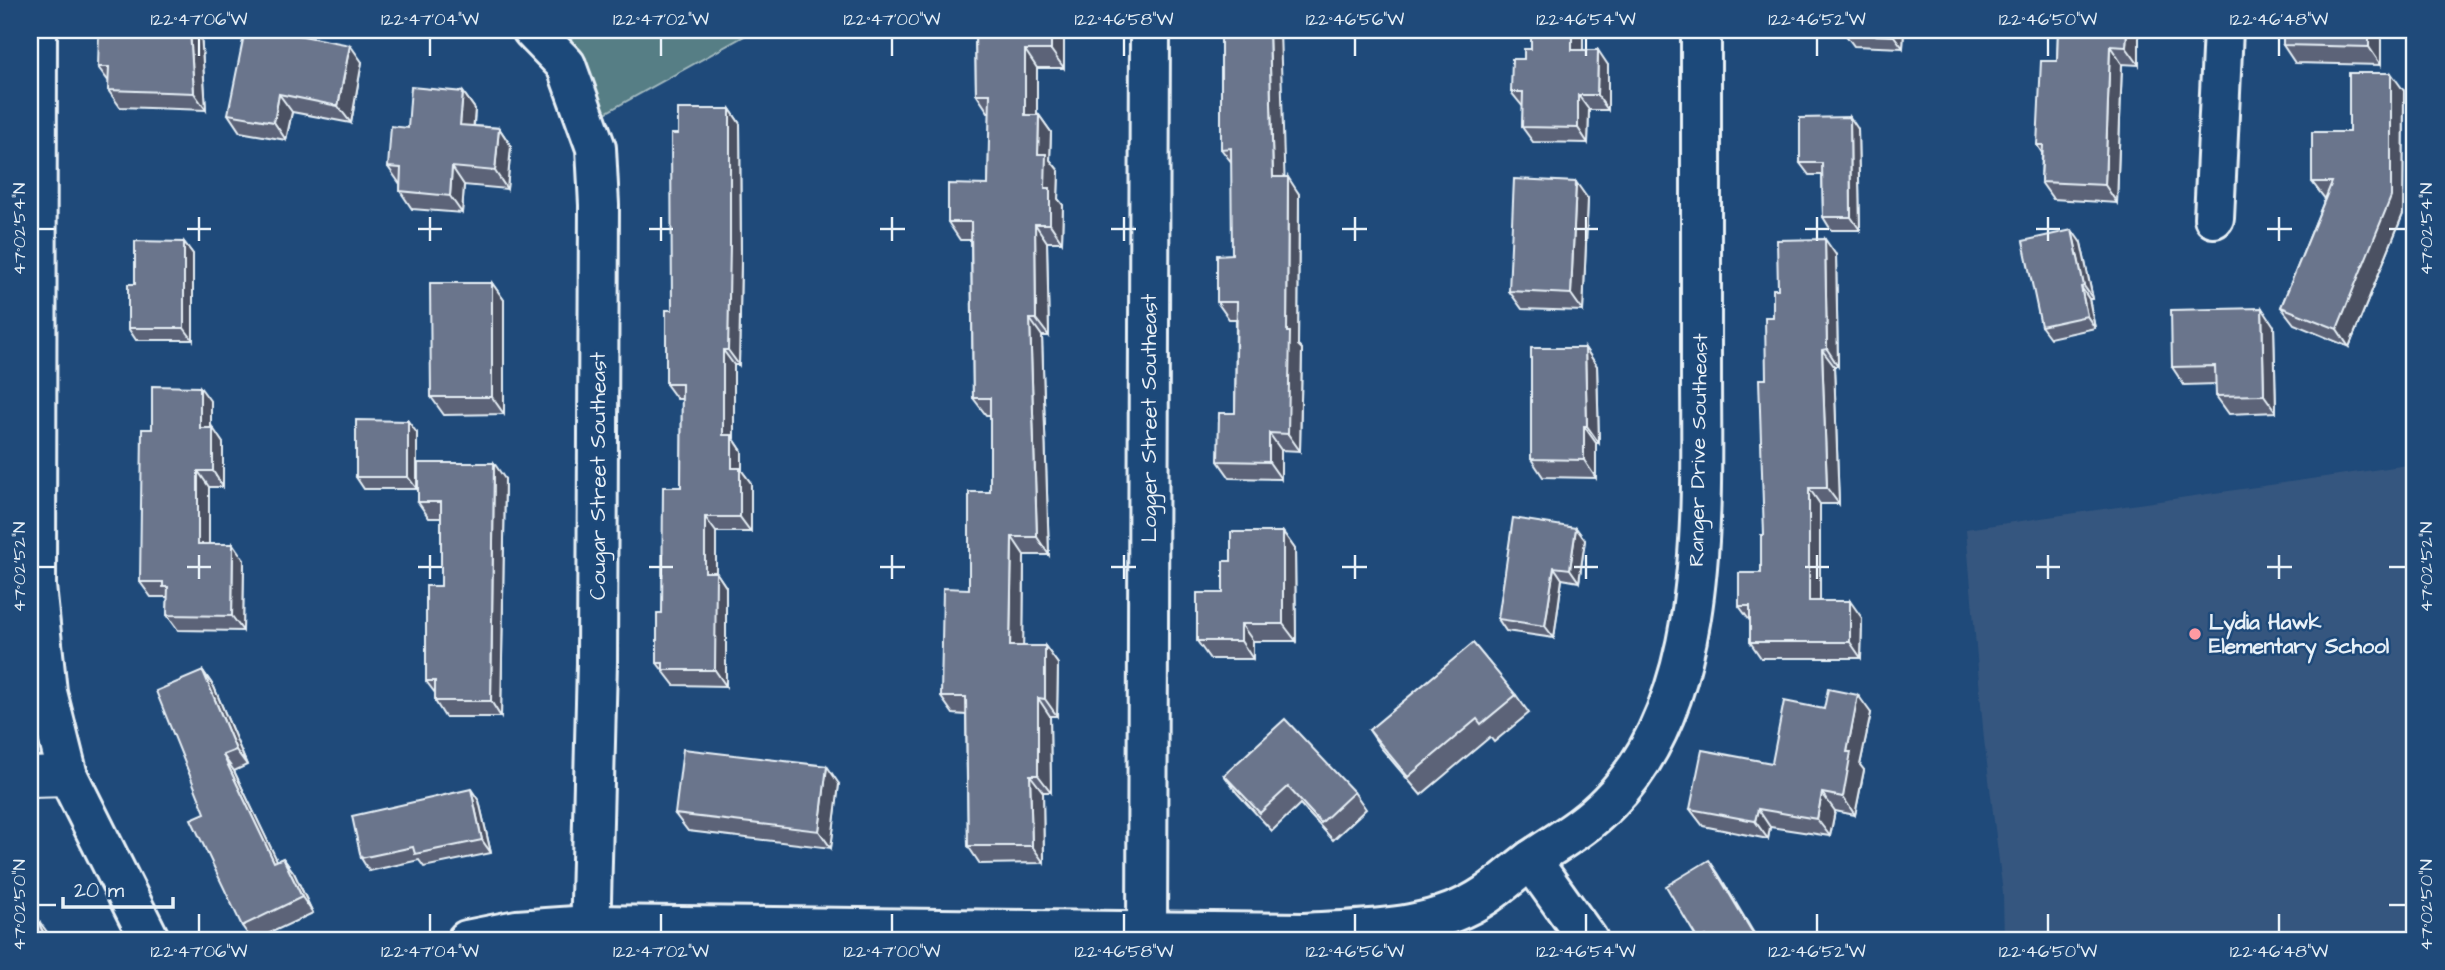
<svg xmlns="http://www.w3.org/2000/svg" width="2445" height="970" font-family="'Architects Daughter',sans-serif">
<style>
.built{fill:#36577f}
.green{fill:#577e85;stroke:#a0b8be;stroke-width:2}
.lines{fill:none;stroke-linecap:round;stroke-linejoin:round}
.minor-casing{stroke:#e8f1f8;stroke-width:44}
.minor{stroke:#1f4a7a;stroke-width:38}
.wall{fill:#5c6478;stroke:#e8f1f8;stroke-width:2}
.shaded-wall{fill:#4b5162;stroke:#e8f1f8;stroke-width:2}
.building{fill:#6b748c;stroke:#e8f1f8;stroke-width:2}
.ticks{fill:none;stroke:#e8f1f8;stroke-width:2.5}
.poi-dot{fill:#ff9aa2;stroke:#1f4a7a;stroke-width:2.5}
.labels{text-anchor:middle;stroke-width:5;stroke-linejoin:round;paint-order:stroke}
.street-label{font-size:21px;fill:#e8f1f8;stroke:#1f4a7a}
.poi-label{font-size:21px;font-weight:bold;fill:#e8f1f8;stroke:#1f4a7a;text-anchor:start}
.neatline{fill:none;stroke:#e8f1f8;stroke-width:2.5}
.ticks-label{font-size:18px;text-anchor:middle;fill:#e8f1f8}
</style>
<rect width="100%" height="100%" fill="#1f4a7a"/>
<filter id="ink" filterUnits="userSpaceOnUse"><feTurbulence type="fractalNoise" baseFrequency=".0143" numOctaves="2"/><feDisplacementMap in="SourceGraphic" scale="14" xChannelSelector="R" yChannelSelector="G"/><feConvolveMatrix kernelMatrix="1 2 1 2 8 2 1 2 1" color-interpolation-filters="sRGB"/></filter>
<g filter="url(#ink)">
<!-- built -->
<path class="built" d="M2415,464V940H2004L2003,893L1984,739L1966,529Z"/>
<!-- green -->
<path class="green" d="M567,30H755L605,113Z"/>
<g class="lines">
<!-- minor casing -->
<g class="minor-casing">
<g id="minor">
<path d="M37,30L36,586L47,692L68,776L150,940"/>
<path d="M532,30L566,65L596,148L599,205L597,663L590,940"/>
<path d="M2214,218L2223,30"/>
<path d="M30,777L68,776"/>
<path d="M1531,860L1588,940"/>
<path d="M1147,932L1150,30"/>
<path d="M467,940L517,930L590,925L1304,933C1366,929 1433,931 1486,895C1502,884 1516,871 1531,860C1559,841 1586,826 1609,802C1712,698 1701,507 1701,372C1701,258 1701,144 1701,30"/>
</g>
</g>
<!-- minor -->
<use href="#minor" class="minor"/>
</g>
<!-- wall -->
<g class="wall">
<path d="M975,30H1064V68H1037V115H1039L1051,132L1050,160L1059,171L1058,199L1063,205L1062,242H1047L1049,336H1042L1049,555H1024L1023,646H1045L1058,664L1057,716H1050L1051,792H1043L1044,863L980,864L968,846L966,715L953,714L941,697L969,589L990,492V415H986L973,398L971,240H960L948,222L988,185L990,112H988L976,94Z"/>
<path d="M1221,30L1284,177L1299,194L1298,345L1302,349L1300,451L1281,450V479L1230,478L1218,461L1235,413L1236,319H1229L1217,302L1232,254V163L1221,149Z"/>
<path d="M1583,30V50L1608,65V110H1589L1588,143L1533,142L1522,127L1523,107L1511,92L1524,59L1531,49Z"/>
<path d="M1846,30H1904L1903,48L1854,46L1845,34Z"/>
<path d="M2058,30H2139V65L2122,64L2117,203L2053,199L2041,182L2042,153L2037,145L2057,61Z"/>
<path d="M2381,30V65L2295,63L2283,45Z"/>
<path d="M201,32L206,110L120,107L108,90L109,82L98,67Z"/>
<path d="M302,36L362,62L351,123L292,112L286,140L240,132L228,114Z"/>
<path d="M2404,91L2403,214L2349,347L2294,324L2281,307L2325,199L2312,182L2349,132Z"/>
<path d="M463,92L475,109L474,126L499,128L511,146L507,189L464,185L462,213L412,209L400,191V184L388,167L408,128Z"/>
<path d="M730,109L740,124L741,260L739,365H734V439L742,451V471L751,483V532H716V572L726,587V686L674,685L657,663L662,613L681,487L682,399H677L666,384L672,310Z"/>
<path d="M1858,129L1860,230H1831L1823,217L1822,175H1809L1800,163Z"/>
<path d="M1588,199L1583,311L1522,309L1509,291Z"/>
<path d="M184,242L193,254V340H136L128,328L135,284Z"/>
<path d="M2081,243L2093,299H2089L2095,328L2050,338L2041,326Z"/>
<path d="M1836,255L1838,366H1834L1839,504H1820V601L1862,618L1861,658H1761L1750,642V621L1739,606L1761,573L1764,535L1766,379L1773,317L1778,289Z"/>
<path d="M492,283L504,300V414L444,415L431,397Z"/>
<path d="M2274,326L2276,412L2229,414L2216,396V384L2184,385L2172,367Z"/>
<path d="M1585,348L1597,366L1599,443H1596V478L1543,477L1531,459Z"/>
<path d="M211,402V428L223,443V487H209V544L244,560L243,631L178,630L167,615L168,597H151L140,582L152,429Z"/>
<path d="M417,433V489H364L356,477Z"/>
<path d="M505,479L501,717H445L435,701V693L426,681L441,586V518H429L418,502Z"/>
<path d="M1576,528L1585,540L1579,582L1562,579L1554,638L1506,631L1498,619Z"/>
<path d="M1283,532L1295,549L1296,641H1253V659H1210L1197,641L1223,593L1231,561Z"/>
<path d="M203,671L214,687L247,765L234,771L277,861L283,858L294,873L313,913L255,940H252L242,926L205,813Z"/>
<path d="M1516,695L1529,713L1494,742L1490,737L1421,795L1381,748L1369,730Z"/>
<path d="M1824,709L1871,713L1860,765L1864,770L1855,815L1835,811L1830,836L1770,827L1768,839L1703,826L1690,809L1772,763Z"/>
<path d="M1224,775L1354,792L1366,809L1333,840L1300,804L1272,831L1237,793Z"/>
<path d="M839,784L831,848L688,831L675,814Z"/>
<path d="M479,801L491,853L424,867L419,860L369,871L361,858Z"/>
</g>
<!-- shaded-wall -->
<g class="shaded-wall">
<path d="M190,30H199L201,32L206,110L194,93Z"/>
<path d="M288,30H304L300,50L287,33Z"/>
<path d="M1051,30H1064V68L1051,50Z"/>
<path d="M1269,30H1280L1285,194L1273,177Z"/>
<path d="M1572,30H1583V65L1572,50Z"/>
<path d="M1895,30H1904L1903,48L1894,36Z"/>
<path d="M2127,30H2139V65L2126,47Z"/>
<path d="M2369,30H2381V65L2369,47Z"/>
<path d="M350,45L362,62L351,123L338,106Z"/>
<path d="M2110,46L2122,64L2117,203L2105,185Z"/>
<path d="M1025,50L1037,68V132L1025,115Z"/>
<path d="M1598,50L1608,65V110L1597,95Z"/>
<path d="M2391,73L2404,91L2403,214L2349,347L2337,329Z"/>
<path d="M463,92L475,109L472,142L460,125Z"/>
<path d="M279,94L292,112L286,140L274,122Z"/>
<path d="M1578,95L1589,110L1588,143L1578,128Z"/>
<path d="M730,109L740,124L741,260L739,365L728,350Z"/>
<path d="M1039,115L1051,132L1050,160L1059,171L1058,199L1063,205L1062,242L1050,224L1038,154Z"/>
<path d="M1850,117L1858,129L1860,230L1851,217Z"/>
<path d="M499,128L511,146L507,189L495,171Z"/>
<path d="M452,167L464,185L462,213L450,196Z"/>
<path d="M1288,177L1299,194L1298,345L1302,349L1300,451L1288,434L1287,332Z"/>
<path d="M1576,182L1588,199L1583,311L1571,294Z"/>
<path d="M1035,224L1047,242L1049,336L1036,319Z"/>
<path d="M2072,230L2081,243L2093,299L2084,286Z"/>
<path d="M1825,239L1836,255L1838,366L1827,349Z"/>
<path d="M184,242L193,254V340L184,328Z"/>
<path d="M492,283L504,300V414L492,397Z"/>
<path d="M2081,287L2089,299L2095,328L2087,316Z"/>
<path d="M2262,308L2274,326L2276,412L2264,395Z"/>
<path d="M1030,319L1042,336L1049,555L1037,537Z"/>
<path d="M1585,348L1597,366L1599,443L1587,426Z"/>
<path d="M723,350L734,365V439L742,451V471L751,483V532L740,517L723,435Z"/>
<path d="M1822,350L1834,366L1839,504L1827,488Z"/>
<path d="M200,387L211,402V443L200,428Z"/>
<path d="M408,421L417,433V489L408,477Z"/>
<path d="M1584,426L1596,443V478L1584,460Z"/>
<path d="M213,428L223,443V487L213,471Z"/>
<path d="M1269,433L1281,450V479L1269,462Z"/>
<path d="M494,463L505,479L501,717L491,701Z"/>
<path d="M198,471L209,487V559L198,544Z"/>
<path d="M1809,488L1820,504V617L1809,601Z"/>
<path d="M705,517L716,532V572L726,587V686L715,670L705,572Z"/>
<path d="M1576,528L1585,540L1579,582L1570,569Z"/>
<path d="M1283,532L1295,549L1296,641L1283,624Z"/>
<path d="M1012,537L1024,555L1023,663L1010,646Z"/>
<path d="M233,544L244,560L243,631L232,616Z"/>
<path d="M1554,567L1562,579L1554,638L1545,626Z"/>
<path d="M1850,601L1862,618L1861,658L1850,642Z"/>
<path d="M1241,624L1253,641V659L1241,641Z"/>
<path d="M1045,646L1058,664L1057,716L1045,699Z"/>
<path d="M203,671L214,687L247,765L236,750Z"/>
<path d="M1858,695L1871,713L1860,765L1864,770L1855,815L1843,797L1847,752Z"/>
<path d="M1038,698L1050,716L1051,792L1038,775Z"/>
<path d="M223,755L234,771L285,877L274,862Z"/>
<path d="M827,766L839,784L831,848L819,831Z"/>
<path d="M1030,775L1043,792L1044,863L1032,846Z"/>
<path d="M471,789L479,801L491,853L482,840Z"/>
<path d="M1822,793L1835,811L1830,836L1817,819Z"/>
<path d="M1758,809L1770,827L1768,839L1755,821Z"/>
<path d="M283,858L294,873L313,913L302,897Z"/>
<path d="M1709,860L1718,873L1758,940H1757Z"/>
<path d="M34,914L47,932L51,940H47Z"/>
</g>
<!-- building -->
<g class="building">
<path d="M99,30H190L194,93L108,90L109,67H98Z"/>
<path d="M245,30H288L287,33L350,45L338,106L279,94L274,122L228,114Z"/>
<path d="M975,30H1051V50H1025V115H1039L1038,154H1046L1045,188H1050V224H1035L1036,319H1030L1037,537H1012L1010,646H1045V699L1038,698V775H1030L1032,846H968L966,697H941L943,588L969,589V492H990V398H973L971,222H948V184L988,185L990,94H976Z"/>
<path d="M1221,30H1269L1273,177H1288L1287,332H1290L1288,434L1269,433V462L1218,461L1219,413H1235L1237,302H1217V255L1232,254L1231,148L1221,149Z"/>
<path d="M1531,30H1572V50H1598L1597,95H1578V128L1522,127L1523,92H1511L1512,59H1524V49H1531Z"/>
<path d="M1846,30H1895L1894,36L1845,34Z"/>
<path d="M2058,30H2127L2126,47L2110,46L2105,185L2041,182L2043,145H2037L2041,61H2057Z"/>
<path d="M2283,30H2369V47L2283,45Z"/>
<path d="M2349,73H2391V197L2337,329L2281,307L2332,182H2312V132H2349Z"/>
<path d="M411,87L463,92L460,125L499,128L495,171L452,167L450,196L400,191L401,168L388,167L391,126L408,128Z"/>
<path d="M678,109H730V245L728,350H723V435H732V468H740V517H705V572H716L715,670H663V663H657V613H662L663,487H681L682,384H666V310H672L671,134H678Z"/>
<path d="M1850,117L1851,217H1823L1822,163H1800V118Z"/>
<path d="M1514,179L1576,182L1571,294L1509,291Z"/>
<path d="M2072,230L2084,286L2081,287L2087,316L2041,326L2023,241Z"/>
<path d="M1825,239L1827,349L1822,350L1827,488H1809V601H1850V642H1750V606H1739V573H1761V535H1764L1759,379H1766L1765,317H1773V289H1778L1777,240Z"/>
<path d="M135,241L184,242V328H128V284H135Z"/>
<path d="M430,283H492V397H431Z"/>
<path d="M2262,308L2264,395L2216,396L2215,366L2172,367L2171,310Z"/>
<path d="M1531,348H1585L1587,426H1584V460L1531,459Z"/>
<path d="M152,386L200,387V428H213V471H198V544H233L232,616L167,615L168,587H163V582H140L142,429H152Z"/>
<path d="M356,420L408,421V477H356Z"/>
<path d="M418,463H494L491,701H435V681H426V586H441V502H418Z"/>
<path d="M1513,518L1576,528L1570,569L1554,567L1545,626L1498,619Z"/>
<path d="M1231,532H1283V624H1241V641H1197V593H1223V561H1231Z"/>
<path d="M1473,643L1516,695L1481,724L1477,719L1408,777L1369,730Z"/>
<path d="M203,671L236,750L223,755L274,862L283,858L302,897L242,926L191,819L205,813L156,691Z"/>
<path d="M1828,689L1858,695L1847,752H1851L1843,797L1822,793L1817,819L1758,809L1755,821L1690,809L1702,750L1772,763L1784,701L1824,709Z"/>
<path d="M1285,719L1354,792L1321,823L1288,787L1260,813L1224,775Z"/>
<path d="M683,749L827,766L819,831L675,814Z"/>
<path d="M471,789L482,840L415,854L413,847L361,858L352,816Z"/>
<path d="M1709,860L1757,940H1708L1706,936L1698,940L1666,886Z"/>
<path d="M34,914L47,940H30V916Z"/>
<path d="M1482,934L1484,940H1464Z"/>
</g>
</g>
<!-- ticks -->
<path class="ticks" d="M199,38V56M430,38V56M661,38V56M892,38V56M1124,38V56M1355,38V56M1586,38V56M1817,38V56M2048,38V56M2279,38V56M199,217V241M430,217V241M661,217V241M892,217V241M1124,217V241M1355,217V241M1586,217V241M1817,217V241M2048,217V241M2279,217V241M38,229H56M187,229H211M418,229H442M649,229H673M880,229H905M1111,229H1136M1342,229H1367M1574,229H1598M1805,229H1829M2036,229H2060M2267,229H2292M2389,229H2406M199,555V579M430,555V579M661,555V579M892,555V579M1124,555V579M1355,555V579M1586,555V579M1817,555V579M2048,555V579M2279,555V579M38,567H56M187,567H211M418,567H442M649,567H673M880,567H905M1111,567H1136M1342,567H1367M1574,567H1598M1805,567H1829M2036,567H2060M2267,567H2292M2389,567H2406M38,905H56M2389,905H2406M199,914V932M430,914V932M661,914V932M892,914V932M1124,914V932M1355,914V932M1586,914V932M1817,914V932M2048,914V932M2279,914V932"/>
<!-- markers -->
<circle class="poi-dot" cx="2195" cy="634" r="7"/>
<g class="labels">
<!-- street labels -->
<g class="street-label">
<text transform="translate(1149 418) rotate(-90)" y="7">Logger Street Southeast</text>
<text transform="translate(1698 450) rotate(-89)" y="7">Ranger Drive Southeast</text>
<text transform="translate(598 476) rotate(-90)" y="7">Cougar Street Southeast</text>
</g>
<!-- poi labels -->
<g class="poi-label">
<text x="2209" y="629">Lydia Hawk<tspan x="2209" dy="24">Elementary School</tspan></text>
</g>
</g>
<!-- margin -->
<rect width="2445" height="970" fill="none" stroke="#1f4a7a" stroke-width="77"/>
<!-- scale -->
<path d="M63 897v10h110v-10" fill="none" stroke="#e8f1f8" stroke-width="3.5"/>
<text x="74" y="897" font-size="21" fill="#e8f1f8" stroke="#1f4a7a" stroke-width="5" paint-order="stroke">20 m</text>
<rect x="38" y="38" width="2368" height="894" class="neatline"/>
<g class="ticks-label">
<text x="199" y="25">122°47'06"W</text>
<text x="430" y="25">122°47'04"W</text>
<text x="661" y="25">122°47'02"W</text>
<text x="892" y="25">122°47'00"W</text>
<text x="1124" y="25">122°46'58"W</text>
<text x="1355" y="25">122°46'56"W</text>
<text x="1586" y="25">122°46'54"W</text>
<text x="1817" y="25">122°46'52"W</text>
<text x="2048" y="25">122°46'50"W</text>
<text x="2279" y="25">122°46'48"W</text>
<text transform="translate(19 229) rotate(-90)" y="6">47°02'54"N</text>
<text transform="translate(2426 229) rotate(-90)" y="6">47°02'54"N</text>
<text transform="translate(19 567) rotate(-90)" y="6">47°02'52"N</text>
<text transform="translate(2426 567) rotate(-90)" y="6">47°02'52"N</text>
<text transform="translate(19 905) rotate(-90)" y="6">47°02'50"N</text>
<text transform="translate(2426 905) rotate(-90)" y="6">47°02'50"N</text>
<text x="199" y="957">122°47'06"W</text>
<text x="430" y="957">122°47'04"W</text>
<text x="661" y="957">122°47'02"W</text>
<text x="892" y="957">122°47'00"W</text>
<text x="1124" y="957">122°46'58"W</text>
<text x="1355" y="957">122°46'56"W</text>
<text x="1586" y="957">122°46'54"W</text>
<text x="1817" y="957">122°46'52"W</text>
<text x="2048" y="957">122°46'50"W</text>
<text x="2279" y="957">122°46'48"W</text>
</g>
</svg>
